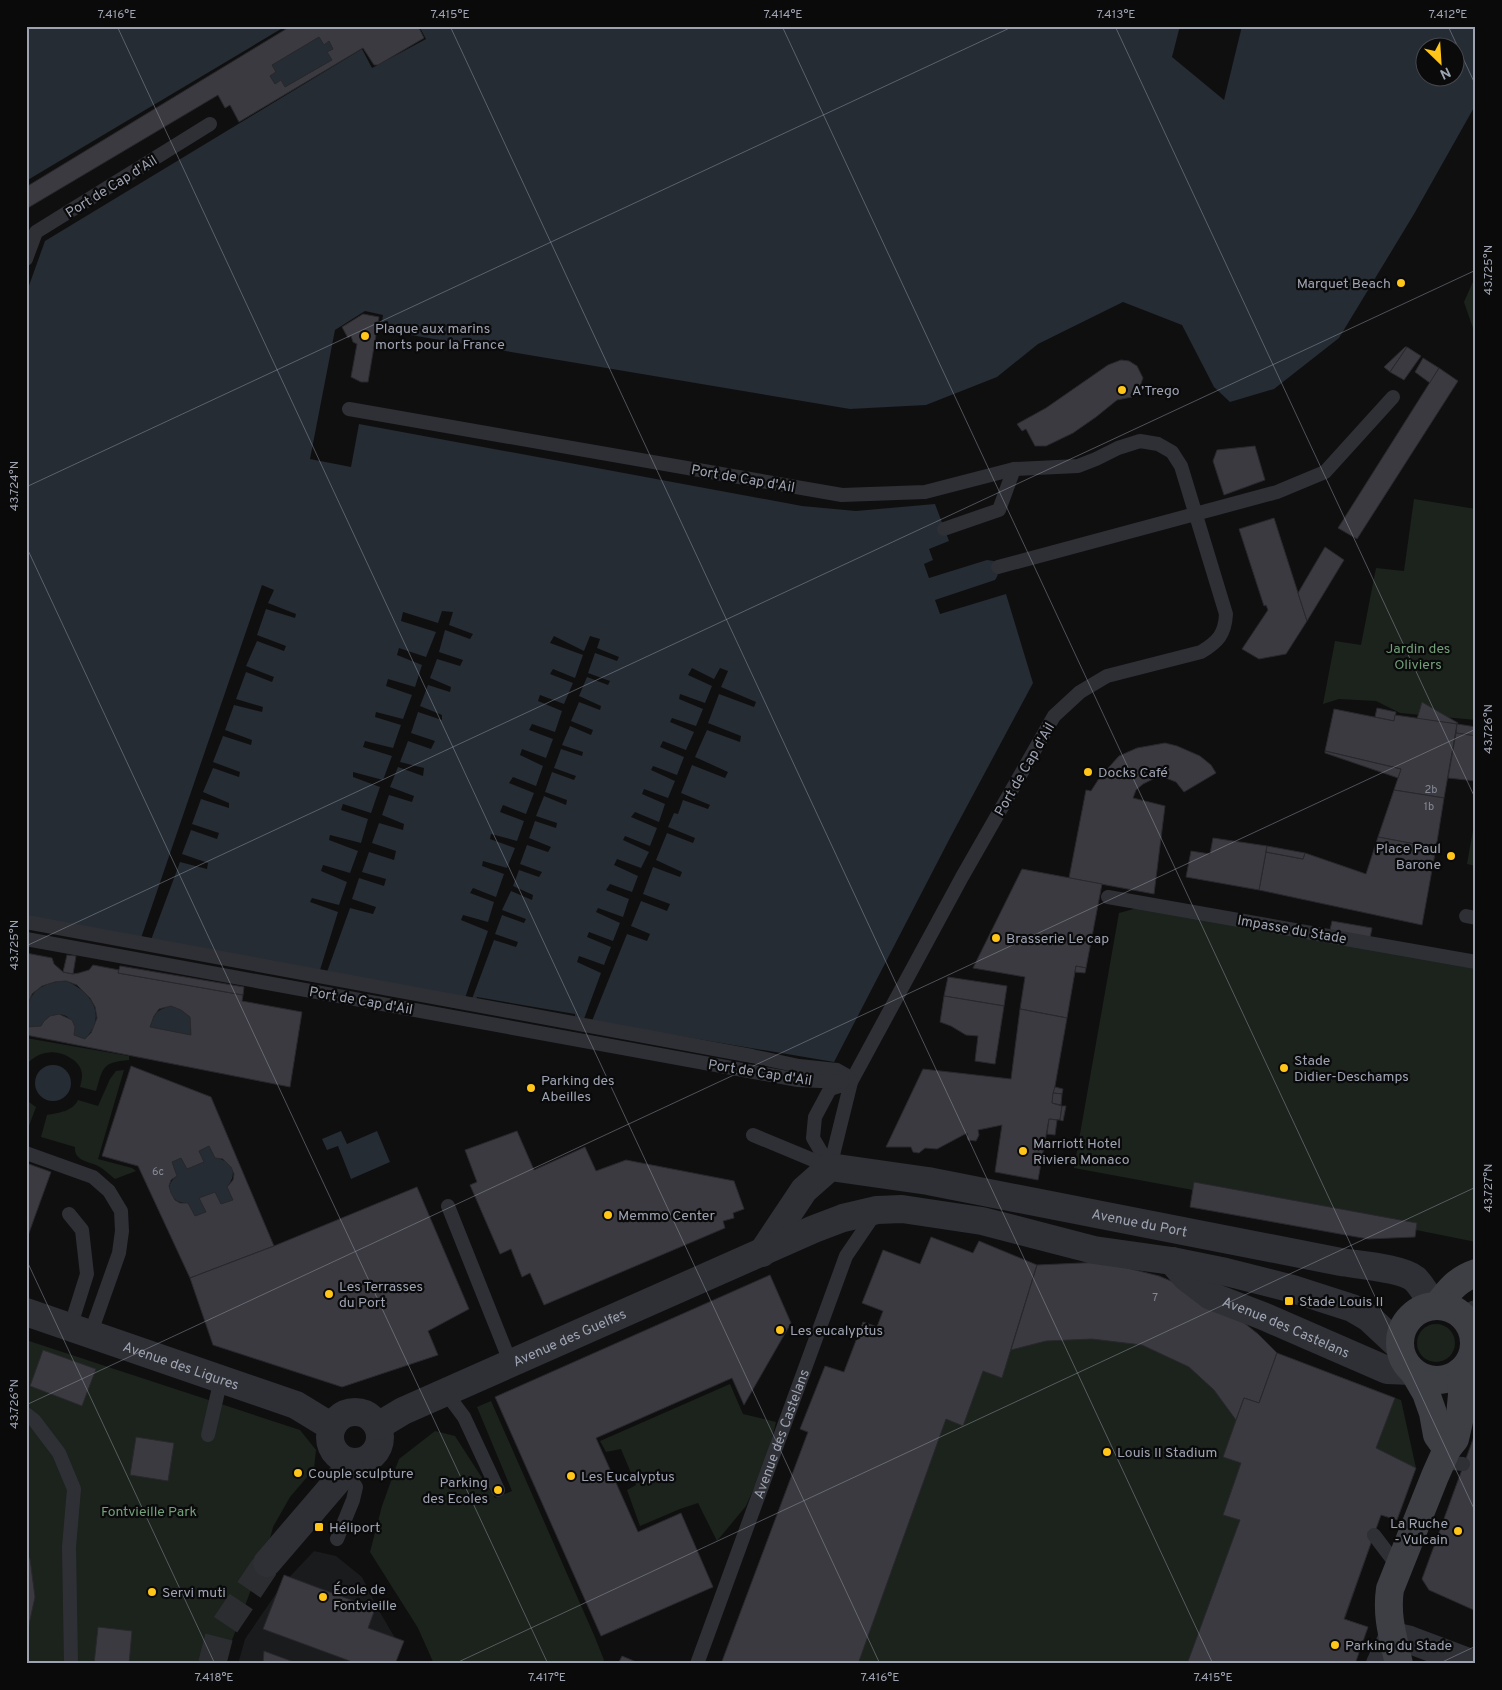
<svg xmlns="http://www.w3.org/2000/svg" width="1502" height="1690" font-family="Overpass,sans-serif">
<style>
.built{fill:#1a1b1d}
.green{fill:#1b231c}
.water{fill:#252c34;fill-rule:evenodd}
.pier{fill:#0f0f10}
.building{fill:#3a3a40;stroke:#29282c;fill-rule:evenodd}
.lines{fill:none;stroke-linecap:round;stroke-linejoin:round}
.street-tunnel{stroke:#2c2d30;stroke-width:28;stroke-dasharray:28 14;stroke-linecap:butt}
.lane{stroke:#2f3035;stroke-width:14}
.street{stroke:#2f3035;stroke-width:28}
.secondary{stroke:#3d3f45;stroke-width:28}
.ticks{fill:none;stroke:#9ea3b2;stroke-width:1;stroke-opacity:0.45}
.poi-dot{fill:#ffc518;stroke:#0a0a0b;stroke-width:2}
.labels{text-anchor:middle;stroke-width:4.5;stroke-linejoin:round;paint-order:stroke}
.number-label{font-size:11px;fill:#858996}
.street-label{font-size:14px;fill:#9ea3b2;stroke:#0a0a0b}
.poi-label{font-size:14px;fill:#9ea3b2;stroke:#0a0a0b;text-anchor:start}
.park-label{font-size:14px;fill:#739f7a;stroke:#0a0a0b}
.neatline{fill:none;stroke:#9ea3b2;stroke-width:2}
.ticks-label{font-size:12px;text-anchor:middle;fill:#9ea3b2}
</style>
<rect width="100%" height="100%" fill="#0f0f10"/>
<!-- built -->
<path class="built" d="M314,1551L336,1556L362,1577L378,1609L398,1643L394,1664H238L245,1639L282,1585Z"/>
<!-- green -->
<g class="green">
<path d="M1476,275V337L1464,302Z"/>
<path d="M1414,499L1476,509V720L1400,713L1376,701L1339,699L1323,704L1335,641L1361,645L1376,568L1404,571Z"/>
<path d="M1475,819H1476V866L1467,864Z"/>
<path d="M1137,908L1476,968V1242L1416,1230L1417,1223L1194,1182L1193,1190L1074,1168L1119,913Z"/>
<path d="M26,1038L129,1056V1060C102,1062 103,1068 96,1091L80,1087C81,1083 82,1079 82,1075C82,1068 77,1062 72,1059C57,1048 38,1051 26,1065Z"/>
<path d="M124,1070L98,1159L132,1168L136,1171L115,1179C110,1175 104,1169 98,1166C88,1161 74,1161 75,1147L41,1137L47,1115C59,1113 73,1111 78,1100L98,1106L110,1079L116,1071Z"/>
<path d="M26,1100L36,1107L27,1131H26Z"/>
<path d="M931,1237L973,1253L979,1241L1037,1265L1104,1262L1159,1276L1183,1286L1258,1334L1277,1353L1401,1400L1416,1468L1397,1520L1381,1515L1345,1619L1368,1627L1355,1664H721L808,1433L800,1429L825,1366L844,1372L863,1322L877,1326L883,1311L862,1303L883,1250L920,1264Z"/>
<circle cx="1436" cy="1343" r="19"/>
<path d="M26,1340L300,1430L316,1450L314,1469L290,1497L273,1527L269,1542L223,1664H26Z"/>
<path d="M730,1384L743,1414L776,1422L767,1459L746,1506L717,1541L698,1503L680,1509L640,1526L627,1490L636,1485L621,1449L606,1452L600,1441Z"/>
<path d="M491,1401L594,1635L604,1660L601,1664H434L418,1628L370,1552L382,1506L399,1459L435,1431L455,1436L495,1498L512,1491L477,1407Z"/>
</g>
<!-- water -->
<g class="water">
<path d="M26,26H286L26,181Z"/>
<path d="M419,26H1476V104L1414,214L1339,338L1274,389L1230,402L1214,387L1182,325L1123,302L1038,344L997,377L926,405L850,409L381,330L383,315L365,311L335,330L310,459L351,467L359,424L802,506L856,511L935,504L949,541L929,549L933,560L924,564L929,578L987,560L994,561C999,568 1000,573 995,580L935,600L940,614L1006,594L1033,683L951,836L834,1062L592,1021L575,1017V1014L477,997L476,999L26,918V294L45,241L362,49L372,68L426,39ZM1424,48H1454V78H1424Z"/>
<path d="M319,37L324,44L329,41L333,49L328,52L332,60L285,87L281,81L275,84L270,76L276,72L272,65Z"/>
<path d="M66,981C91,991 108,1016 85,1039L74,1035C77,1012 51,1007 41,1026L27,1027C24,996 36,983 66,981Z"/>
<path d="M171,1006L181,1010L190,1017L191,1035L150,1027C155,1013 156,1010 171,1006Z"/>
<circle cx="53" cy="1083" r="18"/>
<path d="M341,1131L347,1144L377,1131L390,1162L351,1179L338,1146L327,1150L322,1139Z"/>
<path d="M209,1146L215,1158C232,1160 239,1173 227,1187L233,1200L221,1204L215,1192L199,1198L206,1212L195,1216L188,1203C171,1204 162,1186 177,1176L172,1162L181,1158L187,1169L204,1162L199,1151Z"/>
</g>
<!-- pier -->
<g class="pier">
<path d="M1180,26H1242L1224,100L1172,57Z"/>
<path d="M262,585L274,590L268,603L296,614L295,618L266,609L257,635L286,646L284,651L257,641L246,666L274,677L272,682L246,672L236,699L263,707L262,712L234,705L225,730L252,740L251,745L223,736L213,762L240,772L239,777L213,768L203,792L229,803V808L201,799L192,824L219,833L217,839L191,830L182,854L208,863L207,869L180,862L151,940L141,938Z"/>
<path d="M442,611L453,612L449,625L473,634L470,639L445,630L439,652L463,660L460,666L437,659L430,678L451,687L450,692L428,685L420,706L442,715V720L418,712L411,733L435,741L431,749L408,741L400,762L424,768L423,776L398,767L390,787L414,796L412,802L389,795L382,815L404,824L403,830L379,823L372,843L396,851L394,860L369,852L362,872L386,879L384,886L359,878L352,899L376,907L373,914L350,908L327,972L320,970L338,912L310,902L312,898L339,905L347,882L321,871L323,865L350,873L358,851L329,840L330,835L361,843L368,819L341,810L343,804L371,813L380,787L353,777V772L383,780L392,756L363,747L365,741L393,748L401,725L375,717L376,712L403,719L412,695L386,686L388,679L415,687L422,665L397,655L399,648L426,657L436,632L401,621L403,612L438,623Z"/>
<path d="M554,636L584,651L590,636L600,639L597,648L619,657L617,661L595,653L588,673L610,681L608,685L587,677L579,696L601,706L600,710L579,702L571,721L593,730L591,735L570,726L562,745L583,752L582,756L561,749L554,768L576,776L574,780L552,772L545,792L567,800L566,805L544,796L536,816L557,823L556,828L535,821L529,838L551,847L548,852L527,845L520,864L542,872L539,877L519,870L513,886L533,895L532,900L511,891L502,910L526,919L524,923L502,915L495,934L518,942L516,947L494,940L472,999L465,998L488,931L461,920L463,915L488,922L494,902L470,893L473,888L496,897L504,874L482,866L483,861L507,868L515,848L490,839L491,834L517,841L524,821L500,812L503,805L526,814L534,793L509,783L513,777L536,786L543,766L520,755L522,749L546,758L553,739L529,730L532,724L555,732L562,711L538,701L540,695L564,704L573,683L550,674L553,669L575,678L583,655L550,643Z"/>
<path d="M692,668L714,679L720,668L728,671L721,687L756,702L754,707L719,694L708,723L741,736L740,742L707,730L695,757L728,772L725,778L692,765L681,793L710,805L708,809L683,800L678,814L674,813L668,827L695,838L693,843L667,833L656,860L682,872L680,877L653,867L643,894L670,904L667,911L641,901L631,926L650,934L647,941L627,934L592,1021L584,1019L601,973L577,962L579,956L604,965L611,947L587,937L589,932L613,941L620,923L596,912L598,908L623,917L629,899L606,890L610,884L632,892L638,876L614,865L617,859L641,868L649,852L623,840L625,836L650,846L657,828L631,817L635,812L659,822L665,804L642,794L644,789L668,798L675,781L651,770L653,766L677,775L684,757L660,747L663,741L686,750L694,732L670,722L672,718L696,726L703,709L679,699L680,694L705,703L712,686L688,675Z"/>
</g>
<!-- building -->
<g class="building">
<path d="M291,26H418L424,38L378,65H374L363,48L239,122L230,105L225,108L218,95L26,209V187ZM319,37L324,45L329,41L333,49L327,52L332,60L285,87L281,80L275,84L270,76L276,72L272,65Z"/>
<path d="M363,314L379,317L368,382H361L351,377L357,344L353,342L351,336L348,338L342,327Z"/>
<path d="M1405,347H1407L1390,372L1384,367Z"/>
<path d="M1407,347L1421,356L1404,380L1390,372Z"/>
<path d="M1423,358L1439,368L1430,383L1415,372Z"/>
<path d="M1121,360L1129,361L1137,366L1143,378L1138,392L1132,397L1117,400L1096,417L1073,433L1046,446H1035L1026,429L1022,431L1017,424L1046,408L1108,365Z"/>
<path d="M1439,368L1458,381L1357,539L1338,528Z"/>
<path d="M1255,446L1265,480L1224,495L1213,461L1217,450Z"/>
<path d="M1274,518L1307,621L1286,654L1259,659L1242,649L1268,610L1266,605L1264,606L1239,529Z"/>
<path d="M1325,547L1344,560L1307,621L1298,593Z"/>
<path d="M1422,702L1458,723L1457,724L1417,719Z"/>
<path d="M1377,708L1396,712L1394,721L1375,717Z"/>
<path d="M1334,709L1394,721L1395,715L1457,724L1444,798L1394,790L1401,769L1325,751Z"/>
<path d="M1457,724L1476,727V736L1456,733Z"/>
<path d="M1456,733L1476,736V781L1448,778Z"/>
<path d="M1165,743L1177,746L1200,756L1211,765L1216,773L1184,792L1176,782L1166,778H1155L1143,784L1136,790L1133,798L1165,806L1154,894L1069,878L1086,790L1091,791L1100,777L1119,756L1137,748Z"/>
<path d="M1325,751L1401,769L1398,778L1325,753Z"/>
<path d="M1394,790L1444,798L1436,848L1378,837Z"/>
<path d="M1378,837L1436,848L1422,925L1259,890L1266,852L1303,859L1305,853L1366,874Z"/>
<path d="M1213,838L1267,846L1259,890L1186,877L1191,851L1210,854Z"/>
<path d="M1267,846L1305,853L1303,859L1266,852Z"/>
<path d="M1022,869L1102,884L1086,968L1076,966L1067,1018L1020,1009L1025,977L973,968Z"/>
<path d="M1332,921L1372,928L1370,938L1330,930Z"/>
<path d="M26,953L52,958L54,964L63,972L73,974L79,973L89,970L93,965L119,970L118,973L243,995L242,1001L302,1012L290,1087L26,1035ZM66,981L77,985L90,998L95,1007L97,1018L91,1033L85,1039L74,1035L75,1027L72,1020L59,1014L50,1016L44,1021L41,1026L27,1027L26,1019L28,1004L32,994L42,986L55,982ZM171,1006L181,1010L190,1017L191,1035L150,1027L154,1016L159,1009Z"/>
<path d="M67,955L76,956L73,974L63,972Z"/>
<path d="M120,966L244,987L243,995L118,973Z"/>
<path d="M1076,966L1086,968L1085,973L1075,972Z"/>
<path d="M948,977L1007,986L1004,1006L944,996Z"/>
<path d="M944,996L1004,1006L995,1064L975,1061L978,1036L966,1035L951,1026L940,1022Z"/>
<path d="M1020,1009L1067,1018L1052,1103L1062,1106L1060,1120L1049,1119L1038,1180L995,1172L1002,1125L978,1130L979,1135L976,1141L968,1140L967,1133L937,1149L925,1148L919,1153L913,1152L911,1147H886L923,1069L1011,1079Z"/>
<path d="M131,1066L211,1097L274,1246L190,1278L138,1166L102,1156ZM209,1146L215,1158L223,1159L231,1167L234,1174L233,1180L227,1187L233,1200L221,1204L215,1192L199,1198L206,1212L195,1216L188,1203H180L175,1200L171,1193L169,1186L171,1180L177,1176L172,1162L181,1158L187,1169L204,1162L199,1151Z"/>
<path d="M1055,1087L1063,1089L1062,1094L1053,1093Z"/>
<path d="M1053,1093L1062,1094L1061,1105L1052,1103Z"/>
<path d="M1062,1106H1066L1063,1121L1060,1120Z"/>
<path d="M1049,1119L1057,1120L1055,1135L1047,1134Z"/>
<path d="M517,1131L534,1170L585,1147L596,1171L626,1160L734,1181L744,1209L733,1213L734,1218L723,1221L725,1228L544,1305L530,1273L522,1277L511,1249L500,1254L470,1185L477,1182L465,1150Z"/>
<path d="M26,1163L51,1172L26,1241Z"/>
<path d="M1194,1182L1417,1223L1415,1237L1368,1239L1190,1207Z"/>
<path d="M417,1187L469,1309L428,1331L438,1355L342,1387L213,1345L190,1278L274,1246Z"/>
<path d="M931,1237L973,1253L979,1241L1037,1265L1002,1378L983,1371L963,1426L946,1419L858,1664H721L808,1432L800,1429L825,1366L844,1372L863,1322L877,1327L883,1311L862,1303L883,1250L920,1264Z"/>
<path d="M1104,1262L1159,1276L1183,1286L1228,1310L1258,1334L1277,1353L1259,1403L1244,1398L1236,1420L1214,1390L1189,1367L1142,1345L1092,1339L1046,1341L1011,1350L1037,1265Z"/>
<path d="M770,1275L791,1323L744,1405L732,1378L596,1438L638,1532L681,1513L713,1587L601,1636L495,1397Z"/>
<path d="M43,1350L96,1369L82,1406L30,1386Z"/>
<path d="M1277,1353L1395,1398L1376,1448L1416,1468L1397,1520L1381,1515L1344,1619L1368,1627L1355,1664H1187L1240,1520L1223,1515L1241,1463L1223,1457L1244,1398L1259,1403Z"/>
<path d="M1476,1431V1611L1429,1590L1422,1579Z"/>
<path d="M136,1437L174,1443L168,1481L130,1475Z"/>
<path d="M26,1552L30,1559L35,1597L26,1638Z"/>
<path d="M284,1575L375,1609L368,1628L404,1641L395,1664H349L350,1661L263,1629Z"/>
<path d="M98,1627L132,1631L129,1664H94Z"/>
<path d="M264,1651L299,1664H263Z"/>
<path d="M622,1656L641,1664H618Z"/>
</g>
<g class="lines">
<!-- street-tunnel -->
<path class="street-tunnel" d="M212,1664L220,1633L267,1563"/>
<!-- lane -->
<g class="lane">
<path d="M26,259L36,232L210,124"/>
<path d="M349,409L842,495L925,492L1014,469L1078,466L1096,459L1118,448L1140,441L1158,444L1172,452L1181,466L1226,614C1225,634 1218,642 1201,652L1107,676L1080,692L1054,716L962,877L851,1082L830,1167L813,1138L815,1117L830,1089L851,1082"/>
<path d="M944,529L999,510L1014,469"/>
<path d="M998,567L1277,492L1325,472L1393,397"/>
<path d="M1108,897L1476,962"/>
<path d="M1466,916L1476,918"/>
<path d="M26,922L752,1056L799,1066L837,1070L846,1075L851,1082"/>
<path d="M26,939L798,1080L843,1082"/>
<path d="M753,1135L830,1167"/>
<path d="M26,1153L93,1177L109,1191L121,1211L122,1231L119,1253L90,1335"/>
<path d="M448,1206L511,1364"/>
<path d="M69,1214L82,1230L87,1274L70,1328"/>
<path d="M1475,1347H1476"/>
<path d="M446,1393L464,1417L498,1490"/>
<path d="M26,1414L34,1420L59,1453L74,1489L69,1547L71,1664"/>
<path d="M208,1435L221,1379"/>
<path d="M1442,1462L1463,1464"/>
<path d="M1374,1535L1399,1568"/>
<path d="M337,1539L353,1500L356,1487L345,1472"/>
<path id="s1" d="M697,1664L846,1256L876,1212"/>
</g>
<!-- street -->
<g class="street">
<path id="s2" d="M762,1253L804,1190L830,1167L928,1181L1341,1262C1359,1265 1402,1268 1415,1279C1423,1287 1427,1296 1433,1305"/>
<path id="s3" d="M1172,1261L1186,1277L1211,1296L1263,1316L1387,1370L1412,1371"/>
<path id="s4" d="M26,1312L296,1405L332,1427"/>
<path d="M1470,1324L1476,1314"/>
<circle cx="355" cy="1437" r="25"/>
<path id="s5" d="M378,1426L403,1411L814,1229L843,1218L877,1210L902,1209L982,1221L1094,1250L1172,1261L1226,1272L1293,1289L1352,1308L1369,1318L1399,1346"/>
<path d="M267,1563L345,1472L349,1462"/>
<path d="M1380,1664L1393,1636L1410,1640L1474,1664"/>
</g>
<!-- secondary -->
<g class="secondary">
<path d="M1438,1305C1449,1290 1458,1279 1476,1273"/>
<circle cx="1437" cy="1343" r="37"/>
<path d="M1415,1374L1426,1393L1433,1413L1437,1435L1447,1449"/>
<path d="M1399,1664C1393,1637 1386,1616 1390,1589L1435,1476L1447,1449L1455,1439L1460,1417L1462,1394L1460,1372"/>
</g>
</g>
<!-- ticks -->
<path class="ticks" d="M117,26L880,1664M450,26L1213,1664M782,26L1476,1513M1115,26L1476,800M1448,26L1476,86M26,28L30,26M26,487L1014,26M26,546L548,1664M26,946L1476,270M26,1259L215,1664M26,1405L1476,729M454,1664L1476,1187M1438,1664L1476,1646"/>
<!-- markers -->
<g class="poi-dot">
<circle cx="1401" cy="283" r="5"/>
<circle cx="365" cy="336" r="5"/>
<circle cx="1122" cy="390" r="5"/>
<circle cx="1088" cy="772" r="5"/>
<circle cx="1451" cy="856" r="5"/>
<circle cx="996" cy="938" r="5"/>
<circle cx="1284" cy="1068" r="5"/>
<circle cx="531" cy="1088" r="5"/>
<circle cx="1023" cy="1151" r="5"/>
<circle cx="608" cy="1215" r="5"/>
<circle cx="329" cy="1294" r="5"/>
<rect x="1284" y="1296" width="10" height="10" rx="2.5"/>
<circle cx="780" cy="1330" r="5"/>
<circle cx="1107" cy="1452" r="5"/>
<circle cx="298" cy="1473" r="5"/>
<circle cx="571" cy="1476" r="5"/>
<circle cx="498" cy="1490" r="5"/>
<rect x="314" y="1522" width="10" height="10" rx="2.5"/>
<circle cx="1458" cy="1531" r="5"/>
<circle cx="152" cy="1592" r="5"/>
<circle cx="323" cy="1597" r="5"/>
<circle cx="1335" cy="1645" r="5"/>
</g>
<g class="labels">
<!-- number labels -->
<g class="number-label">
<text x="1431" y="793">2b</text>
<text x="1429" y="810">1b</text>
<text x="158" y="1175">6c</text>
<text x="1155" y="1301">7</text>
</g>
<!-- street labels -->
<g class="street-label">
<text transform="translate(111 186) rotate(-32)" y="5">Port de Cap d'Ail</text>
<text transform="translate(743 478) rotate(10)" y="5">Port de Cap d'Ail</text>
<text transform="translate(1024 769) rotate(-60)" y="5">Port de Cap d'Ail</text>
<text transform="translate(1292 929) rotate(10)" y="5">Impasse du Stade</text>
<text transform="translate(361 1000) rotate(10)" y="5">Port de Cap d'Ail</text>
<text transform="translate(760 1072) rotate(9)" y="5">Port de Cap d'Ail</text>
<text dy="5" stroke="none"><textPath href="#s2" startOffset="425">Avenue du Port</textPath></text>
<text dy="5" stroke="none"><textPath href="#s3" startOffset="134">Avenue des Castelans</textPath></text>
<text dy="5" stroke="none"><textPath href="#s5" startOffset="211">Avenue des Guelfes</textPath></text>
<text dy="5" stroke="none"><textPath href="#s4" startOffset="164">Avenue des Ligures</textPath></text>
<text dy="5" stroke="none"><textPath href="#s1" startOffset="245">Avenue des Castelans</textPath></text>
</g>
<!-- poi labels -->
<g class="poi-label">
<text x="1391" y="288" text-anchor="end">Marquet Beach</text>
<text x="375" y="333">Plaque aux marins<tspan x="375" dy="16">morts pour la France</tspan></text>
<text x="1132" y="395">A’Trego</text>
<text x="1098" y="777">Docks Café</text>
<text x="1441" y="853" text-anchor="end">Place Paul<tspan x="1441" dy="16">Barone</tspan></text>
<text x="1006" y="943">Brasserie Le cap</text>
<text x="1294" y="1065">Stade<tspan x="1294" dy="16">Didier-Deschamps</tspan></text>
<text x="541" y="1085">Parking des<tspan x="541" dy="16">Abeilles</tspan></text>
<text x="1033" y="1148">Marriott Hotel<tspan x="1033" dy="16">Riviera Monaco</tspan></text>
<text x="618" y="1220">Memmo Center</text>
<text x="339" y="1291">Les Terrasses<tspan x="339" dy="16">du Port</tspan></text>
<text x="1299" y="1306">Stade Louis II</text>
<text x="790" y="1335">Les eucalyptus</text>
<text x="1117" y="1457">Louis II Stadium</text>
<text x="308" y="1478">Couple sculpture</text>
<text x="581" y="1481">Les Eucalyptus</text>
<text x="488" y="1487" text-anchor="end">Parking<tspan x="488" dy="16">des Ecoles</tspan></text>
<text x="1448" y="1528" text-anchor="end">La Ruche<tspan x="1448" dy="16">- Vulcain</tspan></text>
<text x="329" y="1532">Héliport</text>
<text x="333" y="1594">École de<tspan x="333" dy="16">Fontvieille</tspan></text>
<text x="162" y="1597">Servi muti</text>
<text x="1345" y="1650">Parking du Stade</text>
</g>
<!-- park labels -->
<g class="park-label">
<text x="1418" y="653">Jardin des<tspan x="1418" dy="16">Oliviers</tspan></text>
<text x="149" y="1516">Fontvieille Park</text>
</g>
</g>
<!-- border -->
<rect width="1502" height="1690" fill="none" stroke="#0a0a0b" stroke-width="55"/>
<!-- north arrow -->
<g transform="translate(1440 62) rotate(155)"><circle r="24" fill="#0a0a0b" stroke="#45474e"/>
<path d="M0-4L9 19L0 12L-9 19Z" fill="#ffc518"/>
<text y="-8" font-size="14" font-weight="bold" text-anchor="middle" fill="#9ea3b2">N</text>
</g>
<rect x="28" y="28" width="1446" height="1634" class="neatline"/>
<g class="ticks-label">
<text x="117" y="18">7.416°E</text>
<text x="450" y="18">7.415°E</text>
<text x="783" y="18">7.414°E</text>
<text x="1116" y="18">7.413°E</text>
<text x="1448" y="18">7.412°E</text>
<text transform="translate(1488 270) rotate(-90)" y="4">43.725°N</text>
<text transform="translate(14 486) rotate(-90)" y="4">43.724°N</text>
<text transform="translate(1488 729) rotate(-90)" y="4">43.726°N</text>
<text transform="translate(14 945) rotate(-90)" y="4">43.725°N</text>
<text transform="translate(1488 1188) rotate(-90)" y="4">43.727°N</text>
<text transform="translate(14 1404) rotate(-90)" y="4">43.726°N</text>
<text x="214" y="1681">7.418°E</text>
<text x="547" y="1681">7.417°E</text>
<text x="880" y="1681">7.416°E</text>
<text x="1213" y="1681">7.415°E</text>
</g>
</svg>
